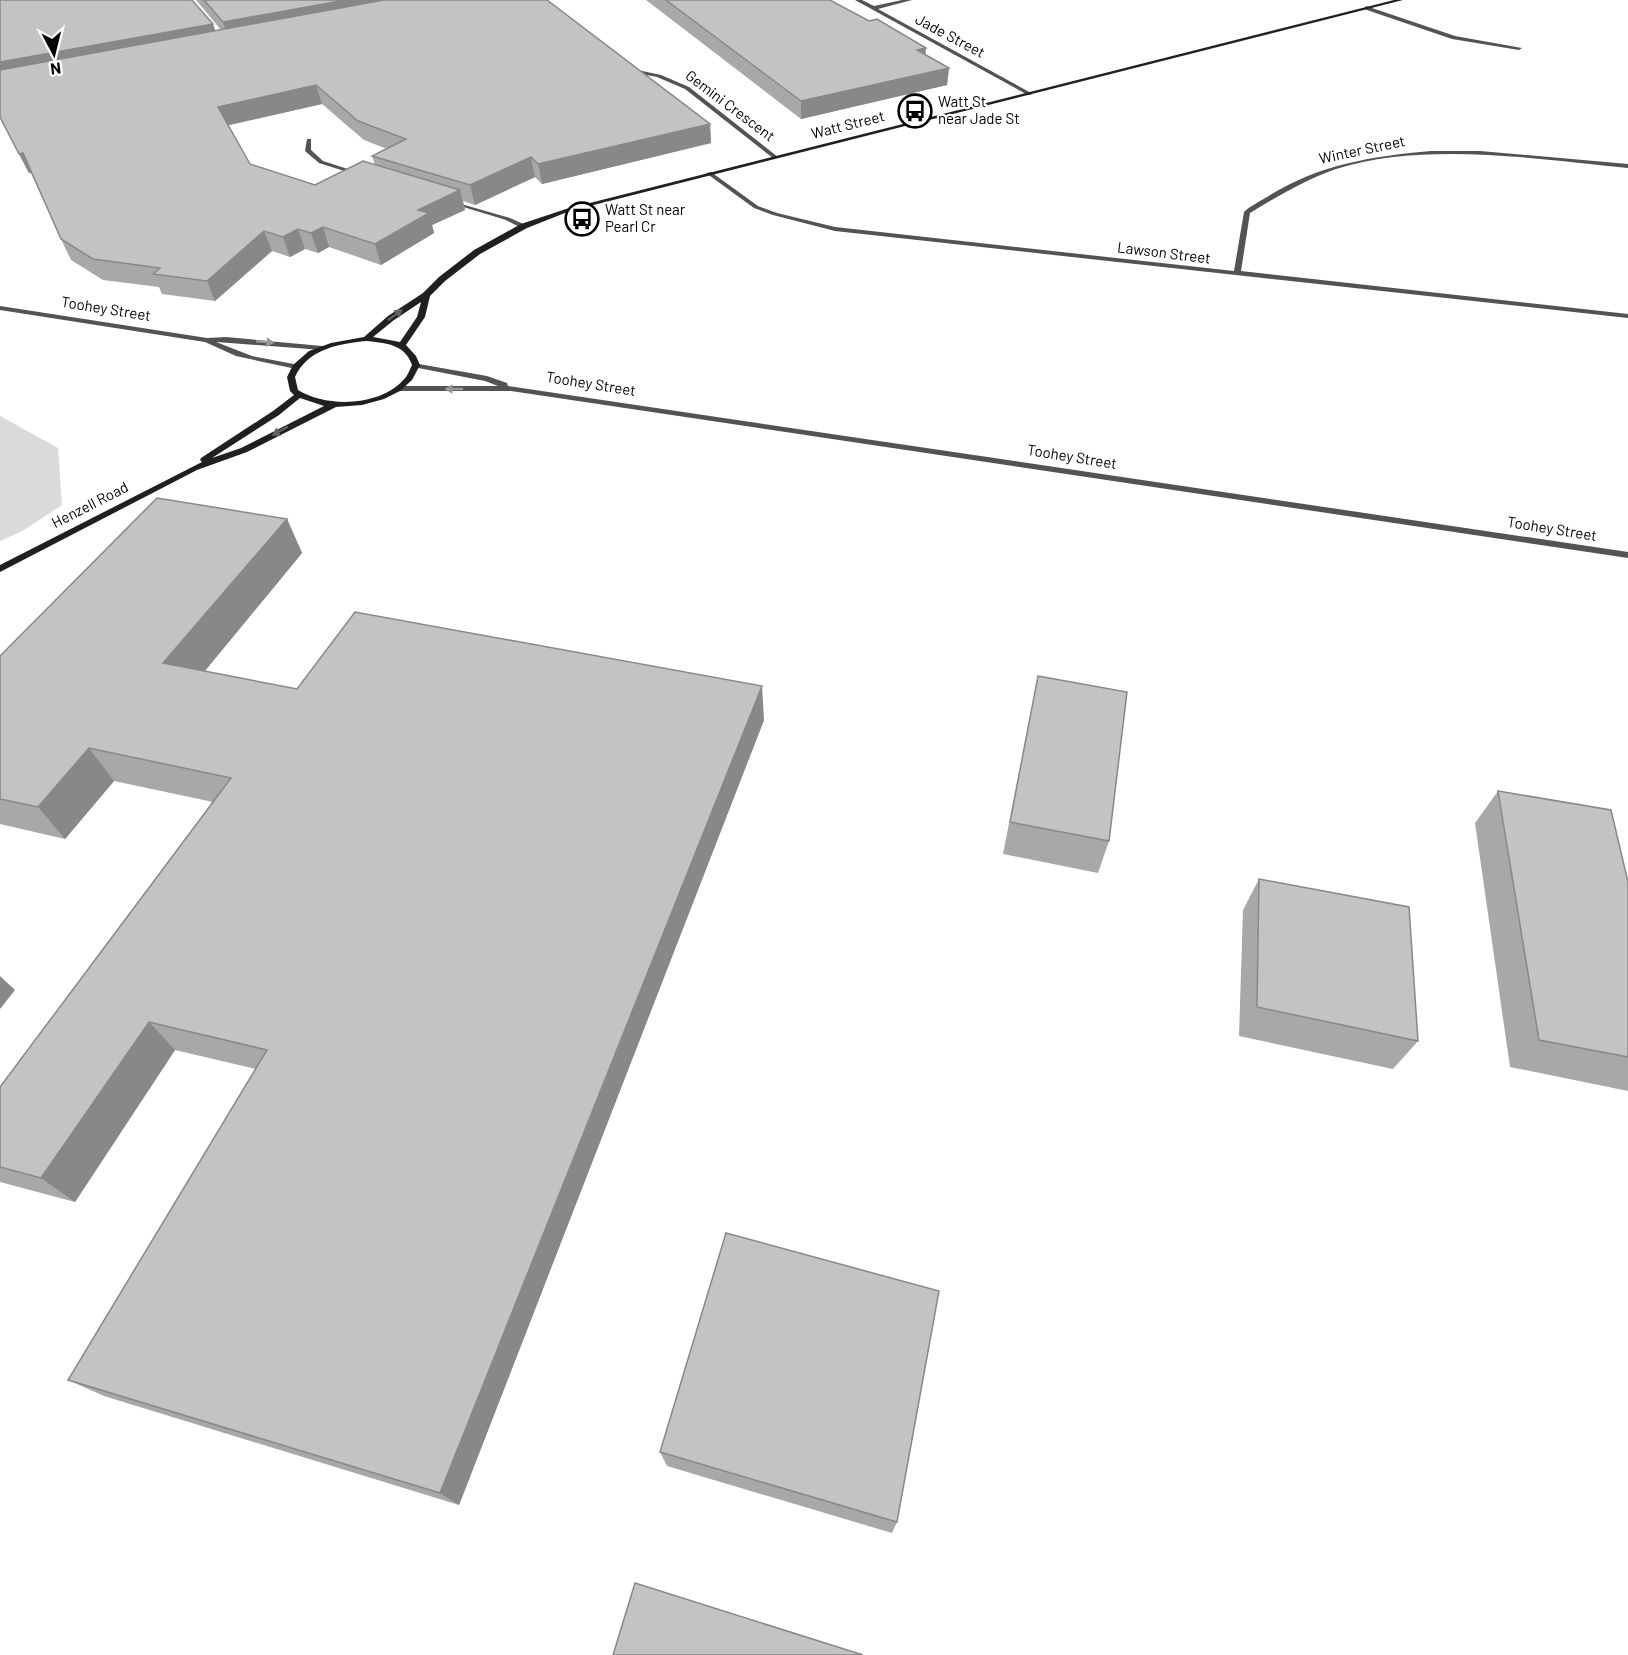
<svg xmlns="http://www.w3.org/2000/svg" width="1628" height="1655" font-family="Barlow,sans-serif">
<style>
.green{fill:#dadada}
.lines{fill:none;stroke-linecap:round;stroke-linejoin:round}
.minor{fill:#535353;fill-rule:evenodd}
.tertiary{fill:#535353;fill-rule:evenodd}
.secondary{fill:#202020;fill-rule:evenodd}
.wall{fill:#a8a8a8;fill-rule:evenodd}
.shaded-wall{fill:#888}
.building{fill:#c3c3c3;stroke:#888;stroke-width:1.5}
.oneway{fill:#636363}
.oneway2{fill:#989898}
.labels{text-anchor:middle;stroke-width:4.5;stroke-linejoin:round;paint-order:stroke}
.far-street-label{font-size:15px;fill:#000;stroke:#fff}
.far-poi-label{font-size:15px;fill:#000;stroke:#fff;text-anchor:start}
</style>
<rect width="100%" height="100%" fill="#fff"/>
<!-- green -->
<path class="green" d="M0,416L58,448L62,505L24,530L0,541Z"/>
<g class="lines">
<!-- minor -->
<g class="minor">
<path d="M855,0H862L874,6L902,0H912L878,9L1033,94L1028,95Z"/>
<path d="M1366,6L1455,36L1522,48L1519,50L1452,39L1364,9Z"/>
<path d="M633,69L661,75L689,87L778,157L773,158L685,89L657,77L631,72Z"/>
<path d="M307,139H311V150L323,161L363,174L360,176L319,163L305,151Z"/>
<path d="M1431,151H1480L1628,164V168C1537,159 1424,141 1336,169C1305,180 1278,196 1250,213L1241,271L1628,314V318L835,231L773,215L754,208L706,173L711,172L758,206L777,213L835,227L1234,271L1244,212C1250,206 1259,202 1267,197C1317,165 1372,156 1431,151Z"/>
<path d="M447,200L510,218L528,226L521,228L506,220L447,202Z"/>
</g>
<!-- tertiary -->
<g class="tertiary">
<path d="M0,306L207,338L226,337L322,346L326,348L322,350L216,342L252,356L299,365L300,367L296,369L236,356L205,342L0,310Z"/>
<path d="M413,363L487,376L507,383L508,386L1628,552V558L511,391H395L394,389L398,386H498L485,381L413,367Z"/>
</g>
<!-- secondary -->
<path class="secondary" d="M1394,0H1403L570,211L527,228L480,254L445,281L430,296L425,317L406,345L416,356L420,365L412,380L400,391L384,399L362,405L336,407L247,452L197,470L0,572V565L202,462L200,460L201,458L273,411L294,395L290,391L287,377L293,365L309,351L331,343L364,337L388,316L423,293L439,277L474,250L521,224L566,209ZM421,302L417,317L400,342L373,337L394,320ZM366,341C386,343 405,344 412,365C410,369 408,374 406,377C382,407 327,408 298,390L295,377C308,349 338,344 366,341ZM300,398L324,406L241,448L212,458L279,415Z"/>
</g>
<!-- wall -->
<g class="wall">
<path d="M196,0H547L710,124L711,143L542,184L535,177L475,205L463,201L465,210L432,225L434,233L381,265L329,247L318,253L305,249L290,257L272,251L215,301L162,294L159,287L103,280L71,260L61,239L31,173H29L0,117L215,31L221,30ZM322,104L364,140L387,149L372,156L375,165L315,185L250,164L228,125Z"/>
<path d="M646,0H830L949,68L947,85L801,119Z"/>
<path d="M287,519L302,553L205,671L297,689L764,720L459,1505L104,1396L68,1380L256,1069L175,1050L75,1202L0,1182V1087L213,802L114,781L65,839L0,824V656Z"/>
<path d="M1038,676L1109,841L1098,873L1003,854Z"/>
<path d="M1498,791L1628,882V1091L1510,1067L1475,823Z"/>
<path d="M1259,879L1418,1041L1393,1069L1239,1036L1243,910Z"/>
<path d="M660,1452L897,1522L892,1533L667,1466Z"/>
</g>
<!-- shaded-wall -->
<g class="shaded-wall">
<path d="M346,0H444L229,40L223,22Z"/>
<path d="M213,24L219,41L0,82V62Z"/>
<path d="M926,48L925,65L917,50Z"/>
<path d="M949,68L947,85L801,119V101Z"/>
<path d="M316,85L322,104L225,126L218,107Z"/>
<path d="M710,124L711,143L542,184L538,164Z"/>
<path d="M23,153L32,173H29L19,154Z"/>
<path d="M531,157L535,177L475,205L470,185Z"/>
<path d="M460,190L465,210L432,225L434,233L381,265L375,244L418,210Z"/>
<path d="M323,227L329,247L318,253L311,233Z"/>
<path d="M298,229L305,249L290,257L283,237Z"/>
<path d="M264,231L272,251L215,301L207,281Z"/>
<path d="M287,519L302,553L184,696L163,663Z"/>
<path d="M762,686L764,720L459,1505L440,1493Z"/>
<path d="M89,748L114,781L65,839L38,807Z"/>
<path d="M0,976L15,990L0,1009Z"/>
<path d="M149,1022L175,1050L75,1202L41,1178Z"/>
</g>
<!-- building -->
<g class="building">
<path d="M0,0H192L213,24L0,62Z"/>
<path d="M204,0H346L223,22Z"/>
<path d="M384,0H547L710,124L538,164L531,157L470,185L372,156L406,139L358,121L316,85L218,107L250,164L315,185L363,161L460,190L418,210L429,213L375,244L323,227L311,233L298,229L283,237L264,231L207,281L153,274L160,268L93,259L61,239L23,153L19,154L0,117V70Z"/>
<path d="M666,0H830L869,21L877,19L926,48L917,50L949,68L801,101Z"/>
<path d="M157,498L287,519L163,663L297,689L355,612L762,686L440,1493L68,1380L267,1050L149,1022L41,1178L0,1167V1087L231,778L89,748L38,807L0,799V656Z"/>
<path d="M1038,676L1127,692L1109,841L1010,822Z"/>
<path d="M1498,791L1611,810L1628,882V1057L1539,1040Z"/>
<path d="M1259,879L1409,907L1418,1041L1257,1007Z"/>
<path d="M726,1233L939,1291L897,1522L660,1452Z"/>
<path d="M635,1583L863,1655H613Z"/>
</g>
<!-- one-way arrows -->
<defs><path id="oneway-solid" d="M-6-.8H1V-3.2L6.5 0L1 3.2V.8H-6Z" transform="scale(1.5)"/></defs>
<g class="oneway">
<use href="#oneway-solid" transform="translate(395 315) rotate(-37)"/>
<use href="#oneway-solid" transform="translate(280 431) rotate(151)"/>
</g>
<g class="oneway2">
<use href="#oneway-solid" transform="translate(265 342) rotate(5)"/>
<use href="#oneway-solid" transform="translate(454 389) rotate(180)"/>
</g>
<!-- icons -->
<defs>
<g id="bus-ring" transform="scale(1.725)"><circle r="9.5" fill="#fff" stroke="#000" stroke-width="1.5"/><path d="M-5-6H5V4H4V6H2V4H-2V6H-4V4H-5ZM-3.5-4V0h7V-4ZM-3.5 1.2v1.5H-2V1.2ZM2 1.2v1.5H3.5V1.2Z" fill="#000"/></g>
</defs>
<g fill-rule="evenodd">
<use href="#bus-ring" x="915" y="111"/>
<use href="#bus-ring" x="582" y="219"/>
</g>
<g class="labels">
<!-- far-street labels -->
<g class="far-street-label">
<text transform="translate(950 36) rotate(28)" y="5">Jade Street</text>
<text transform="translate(730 106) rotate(37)" y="5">Gemini Crescent</text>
<text transform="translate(848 125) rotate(-14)" y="5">Watt Street</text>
<text transform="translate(1362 150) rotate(-12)" y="5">Winter Street</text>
<text transform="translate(1164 253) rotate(7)" y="5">Lawson Street</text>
<text transform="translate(106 309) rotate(9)" y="5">Toohey Street</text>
<text transform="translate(591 384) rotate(9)" y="5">Toohey Street</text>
<text transform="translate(1072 457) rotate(9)" y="5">Toohey Street</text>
<text transform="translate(90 505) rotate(-27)" y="5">Henzell Road</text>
<text transform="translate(1552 529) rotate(9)" y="5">Toohey Street</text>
</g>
<!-- far-poi labels -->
<g class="far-poi-label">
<text x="938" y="107">Watt St<tspan x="938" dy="17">near Jade St</tspan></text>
<text x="605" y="215">Watt St near<tspan x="605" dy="17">Pearl Cr</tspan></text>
</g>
</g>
<!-- north arrow -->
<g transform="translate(54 54) rotate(173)" stroke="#ffffff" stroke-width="4.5" paint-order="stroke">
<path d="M0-4.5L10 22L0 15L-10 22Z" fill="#000000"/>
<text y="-9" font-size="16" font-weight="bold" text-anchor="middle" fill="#000000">N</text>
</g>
</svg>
